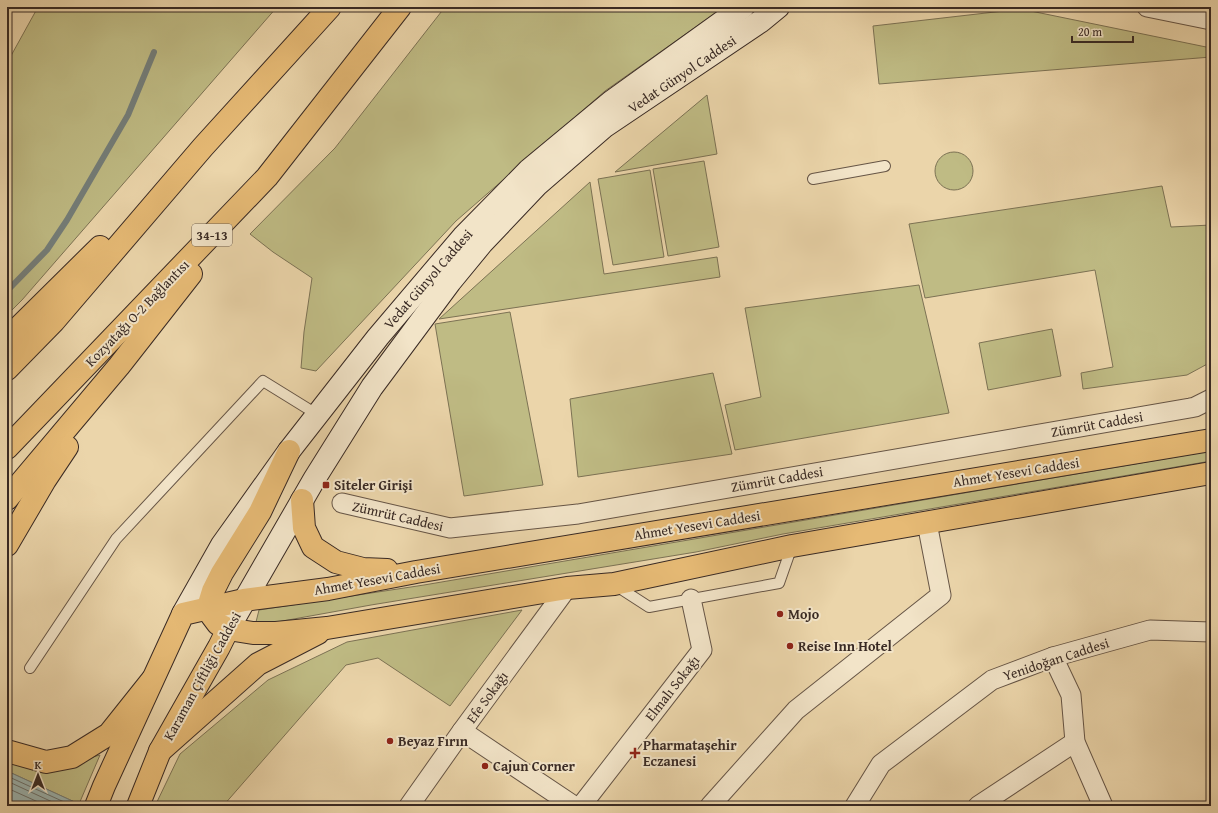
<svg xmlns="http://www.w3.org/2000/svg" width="1218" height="813" font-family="'Gentium Book Plus',serif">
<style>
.green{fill:#bfbb84;stroke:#7c7254}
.water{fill:#9cb6b3;stroke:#747e7a}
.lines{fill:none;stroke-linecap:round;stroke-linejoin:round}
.shore{stroke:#6a706c;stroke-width:1}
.stream{stroke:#747e7a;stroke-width:6}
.lane-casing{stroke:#665546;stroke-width:12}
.street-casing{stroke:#665546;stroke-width:21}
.secondary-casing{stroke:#392a24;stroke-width:24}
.primary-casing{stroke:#392a24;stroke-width:24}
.highway-casing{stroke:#392a24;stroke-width:24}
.lane{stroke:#f2e4c8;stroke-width:10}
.street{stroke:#f2e4c8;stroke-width:19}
.secondary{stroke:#f2e4c8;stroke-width:22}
.primary{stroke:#e6ba75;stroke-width:22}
.highway{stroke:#e6ba75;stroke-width:22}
.poi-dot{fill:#8f2418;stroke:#f2e4c8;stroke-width:1.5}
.labels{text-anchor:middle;stroke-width:4;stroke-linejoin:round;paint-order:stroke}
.shield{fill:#f2e4c8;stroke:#706255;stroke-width:1}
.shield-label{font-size:13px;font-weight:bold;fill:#392a24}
.street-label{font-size:14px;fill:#392a24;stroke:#f2e4c8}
.poi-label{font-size:14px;font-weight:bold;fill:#392a24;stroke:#f2e4c8;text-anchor:start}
</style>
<rect width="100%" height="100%" fill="#ebd5aa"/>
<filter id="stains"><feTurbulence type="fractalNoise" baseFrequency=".005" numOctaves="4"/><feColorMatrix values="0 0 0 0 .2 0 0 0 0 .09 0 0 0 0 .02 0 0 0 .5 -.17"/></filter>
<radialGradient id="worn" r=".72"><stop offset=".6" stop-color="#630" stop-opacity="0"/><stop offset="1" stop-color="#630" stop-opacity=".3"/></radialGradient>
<!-- green -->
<g class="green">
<path d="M38,7H277L22,300L7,315V63Z"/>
<path d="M445,7H724L605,91L456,221L316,371L301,368L304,332L312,278L273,252L250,234L335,148Z"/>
<path d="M1021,9L1211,48V57L879,84L873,26Z"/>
<path d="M707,95L717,154L615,172Z"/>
<circle cx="954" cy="171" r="19"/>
<path d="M704,161L719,247L668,256L653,169Z"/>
<path d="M650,170L664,257L613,265L598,179Z"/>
<path d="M590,182L604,274L717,257L720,277L439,319Z"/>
<path d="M1162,186L1171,227L1211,225V362L1187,375L1083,389L1081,373L1113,367L1095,270L925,298L909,224Z"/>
<path d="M919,285L949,413L735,450L725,405L761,397L745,308Z"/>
<path d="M510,312L543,485L464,496L435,324Z"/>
<path d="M1052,329L1061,376L988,390L979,343Z"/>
<path d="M713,373L732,454L578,477L570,399Z"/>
<path d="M1211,451V461L783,534L696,552L371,605L255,626L259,610L424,585Z"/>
<path d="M522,610L450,706L378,658L346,665L223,806H155L180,754L268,680L347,642Z"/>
<path d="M100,755L79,804L7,771V761L11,764L59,766Z"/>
</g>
<!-- water -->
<path class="water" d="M7,771L79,804L78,806H10L7,805Z"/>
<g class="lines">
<!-- shore -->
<g class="shore">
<path d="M7,776L73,806"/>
<path d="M7,781L61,806"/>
<path d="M7,788L47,806"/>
</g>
<!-- stream -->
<path class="stream" d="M7,291L47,250L67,220L128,115L154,52"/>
<!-- lane casing -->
<g class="lane-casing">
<g id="lane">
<path d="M813,179L885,166"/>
<path d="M615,585L649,607L779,583L792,546"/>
<path d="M30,668L116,539L263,381L318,415"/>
</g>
</g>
<!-- street casing -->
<g class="street-casing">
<g id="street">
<path d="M1147,7L1211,20"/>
<path d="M342,503L450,528L578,514L1190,408L1195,407L1211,399"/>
<path d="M1053,657L1071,695L1075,742L1103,806"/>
<path d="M462,731L574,806"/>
<path d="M409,806L462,731L567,588"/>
<path d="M581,806L702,650L691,599"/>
<path d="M710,806L796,710L941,595L927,523"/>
<path d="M855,806L881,764L992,680L1053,657L1150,630L1211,632"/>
<path d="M978,806L1075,742"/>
</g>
</g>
<!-- secondary casing -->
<g class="secondary-casing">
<g id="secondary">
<path d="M183,614L222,545L289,451L378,337L463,237L529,170L611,102L743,7"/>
<path d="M228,629L315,478L372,387L450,282L482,243L537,185L605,126L761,21L778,7"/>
</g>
</g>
<!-- primary casing -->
<g class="primary-casing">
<g id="primary">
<path d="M289,451L260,512L222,573L213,591L209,604L212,616L218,624L228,629L253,633H276L327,628L567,588L614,584L792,546L1211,473"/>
<path d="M302,500L304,528L313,547L336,562L363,569L387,570"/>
<path d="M160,751L258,664L318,633"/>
<path d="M96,806L104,786L183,614L244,600L328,589L416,572L1211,440"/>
<path d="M138,806L160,751L219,647L228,629"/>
</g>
</g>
<!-- highway casing -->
<g class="highway-casing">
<g id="highway">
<path d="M7,339L100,247"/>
<path d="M7,369L54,321L203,147L330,7"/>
<path d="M7,448L267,177L400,7"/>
<path d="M7,499L119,366L191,274"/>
<path d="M7,545L45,480L67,447"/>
<path d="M7,751L46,762L72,757L109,734L152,680"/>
</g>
</g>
<!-- lane -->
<use href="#lane" class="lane"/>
<!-- street -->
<use href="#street" class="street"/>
<!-- secondary -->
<use href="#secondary" class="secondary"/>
<!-- primary -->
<use href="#primary" class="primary"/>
<!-- highway -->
<use href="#highway" class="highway"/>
</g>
<!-- markers -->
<g class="poi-dot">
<rect x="322" y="481" width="8" height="8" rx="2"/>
<circle cx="780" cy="614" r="4"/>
<circle cx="790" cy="646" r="4"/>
<circle cx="390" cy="741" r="4"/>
<path d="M633 747h4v4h4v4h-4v4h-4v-4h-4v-4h4z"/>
<circle cx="485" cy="766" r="4"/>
</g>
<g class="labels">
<!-- shield labels -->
<rect class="shield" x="192" y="224" width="40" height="22" rx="3"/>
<g class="shield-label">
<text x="212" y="240">34-13</text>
</g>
<!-- street labels -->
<g class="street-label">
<text transform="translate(682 74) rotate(-34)" y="5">Vedat Günyol Caddesi</text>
<text transform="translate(428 279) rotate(-49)" y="5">Vedat Günyol Caddesi</text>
<text transform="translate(137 313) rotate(-46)" y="5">Kozyatağı O-2 Bağlantısı</text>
<text transform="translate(1097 424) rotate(-10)" y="5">Zümrüt Caddesi</text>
<text transform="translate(1016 472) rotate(-9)" y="5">Ahmet Yesevi Caddesi</text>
<text transform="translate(777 479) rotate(-10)" y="5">Zümrüt Caddesi</text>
<text transform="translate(398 516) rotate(13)" y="5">Zümrüt Caddesi</text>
<text transform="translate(697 525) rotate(-9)" y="5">Ahmet Yesevi Caddesi</text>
<text transform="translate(377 579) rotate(-10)" y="5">Ahmet Yesevi Caddesi</text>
<text transform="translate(1056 659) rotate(-18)" y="5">Yenidoğan Caddesi</text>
<text transform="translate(202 676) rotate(-61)" y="5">Karaman Çiftliği Caddesi</text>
<text transform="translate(672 688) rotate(-52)" y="5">Elmalı Sokağı</text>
<text transform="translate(487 697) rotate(-54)" y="5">Efe Sokağı</text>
</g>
<!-- poi labels -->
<g class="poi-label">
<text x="334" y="490">Siteler Girişi</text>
<text x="788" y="619">Mojo</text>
<text x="798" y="651">Reise Inn Hotel</text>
<text x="398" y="746">Beyaz Fırın</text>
<text x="643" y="750">Pharmataşehir<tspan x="643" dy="16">Eczanesi</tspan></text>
<text x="493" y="771">Cajun Corner</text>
</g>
</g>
<!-- margin -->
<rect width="1218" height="813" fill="none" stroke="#ebd5aa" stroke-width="24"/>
<rect x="8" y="8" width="1202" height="797" fill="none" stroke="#392a24" stroke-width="2"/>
<rect x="12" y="12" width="1194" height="789" fill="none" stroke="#392a24"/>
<!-- north arrow -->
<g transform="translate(38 775)" stroke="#f2e4c8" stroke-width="3" paint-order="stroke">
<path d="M0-3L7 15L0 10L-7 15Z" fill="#392a24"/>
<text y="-6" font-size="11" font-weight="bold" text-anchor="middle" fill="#392a24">K</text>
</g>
<!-- scale -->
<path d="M1072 36v6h61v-6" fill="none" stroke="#392a24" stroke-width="2"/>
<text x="1078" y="36" font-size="12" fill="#392a24" stroke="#f2e4c8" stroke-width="3" paint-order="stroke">20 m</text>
<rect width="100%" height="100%" filter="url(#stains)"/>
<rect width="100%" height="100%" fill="url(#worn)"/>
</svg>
